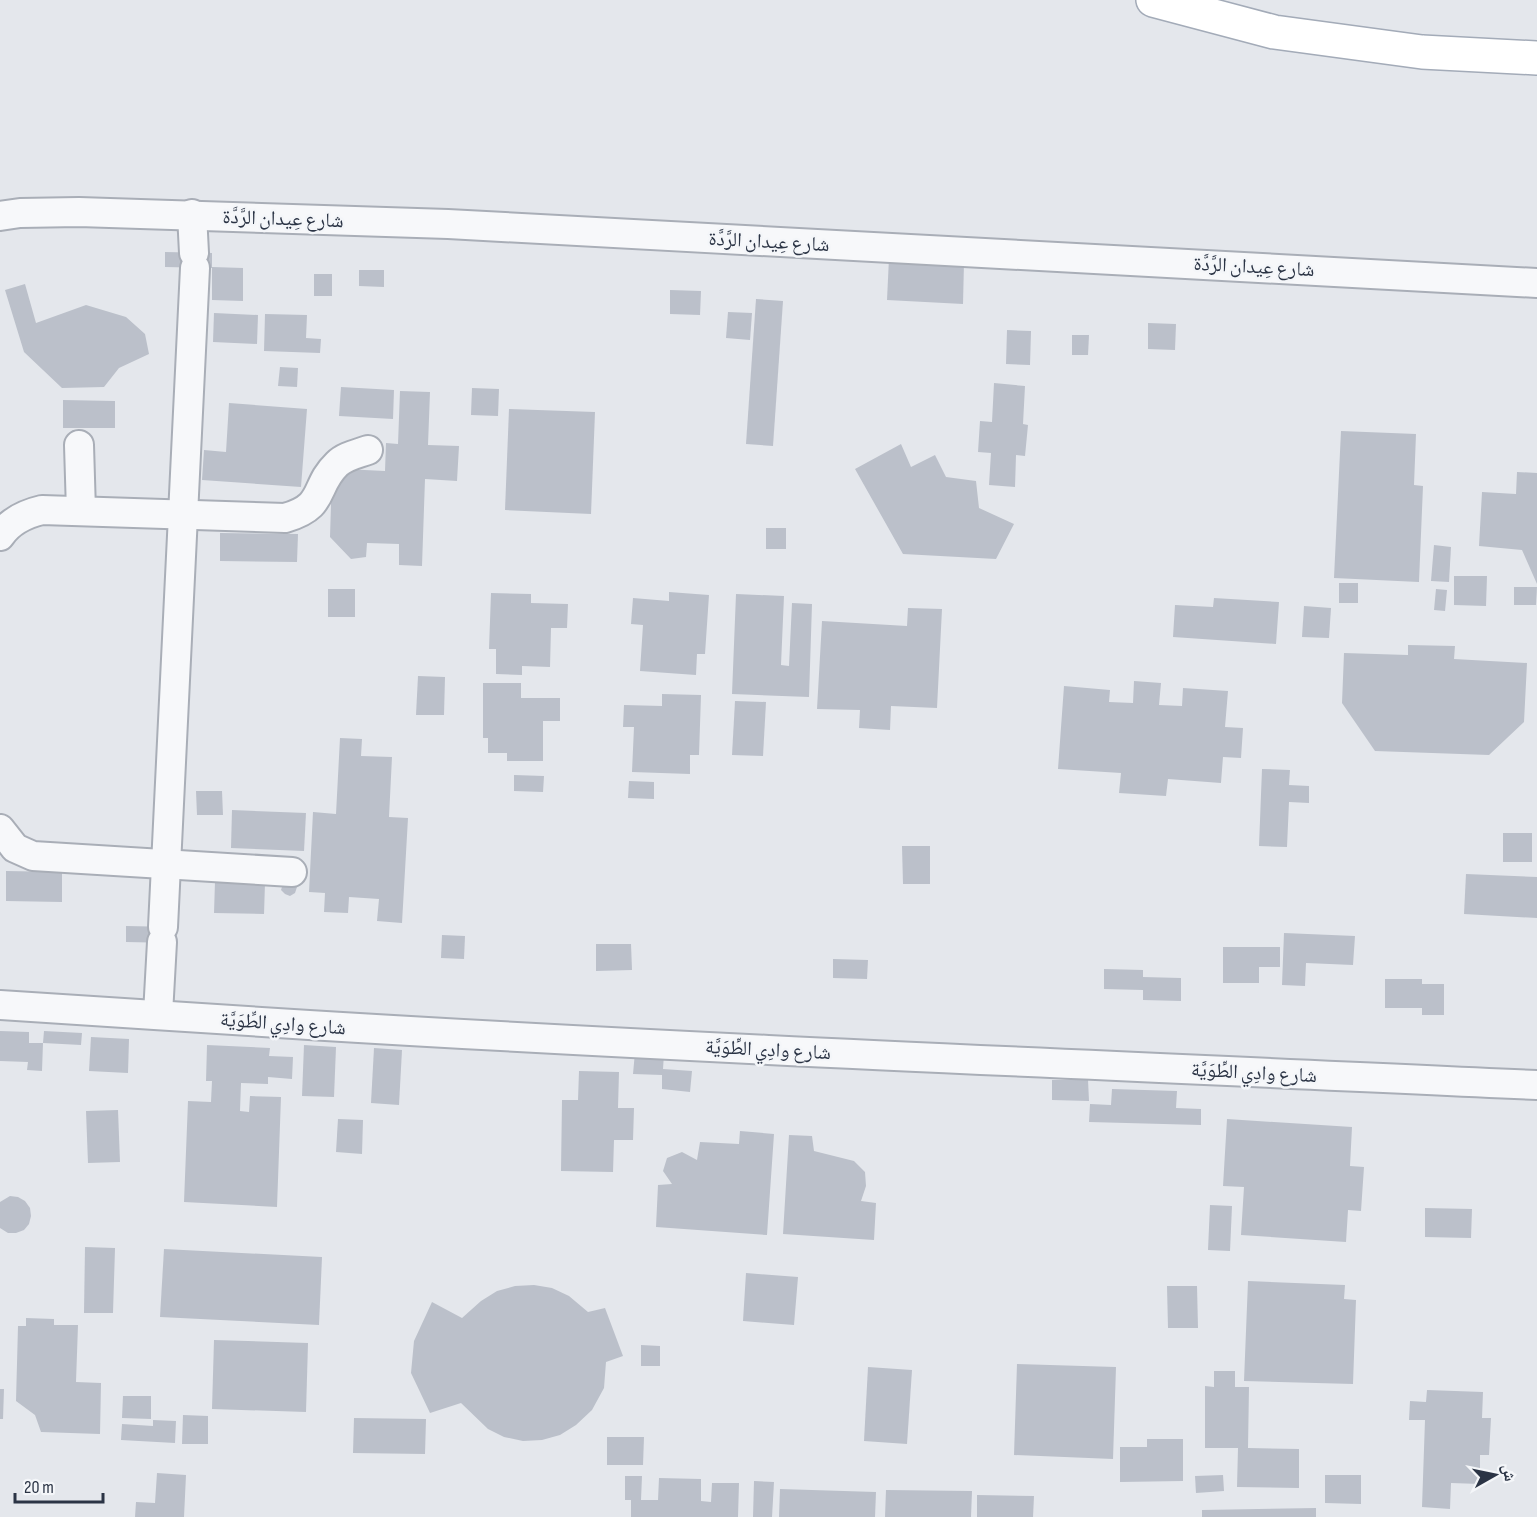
<svg xmlns="http://www.w3.org/2000/svg" width="1537" height="1517" font-family="'Sofia Sans Condensed','Noto Naskh Arabic',sans-serif">
<style>
.building{fill:#bbc0ca}
.lines{fill:none;stroke-linecap:round;stroke-linejoin:round}
.street-casing{stroke:#a9aeb7;stroke-width:32}
.primary-casing{stroke:#a3abb8;stroke-width:36}
.street{stroke:#f7f8fa;stroke-width:28}
.primary{stroke:#fff;stroke-width:33}
.labels{text-anchor:middle;stroke-width:5;stroke-linejoin:round;paint-order:stroke}
.street-label{font-size:20px;fill:#2b3445;stroke:#f4f6f9}
</style>
<rect width="100%" height="100%" fill="#e4e7ec"/>
<!-- building -->
<g class="building">
<path d="M165,252L212,253V268L165,267Z"/>
<path d="M889,258L964,262L963,304L887,300Z"/>
<path d="M212,267L243,268V301L212,300Z"/>
<path d="M359,270H384V287L359,286Z"/>
<rect x="314" y="274" width="18" height="22"/>
<path d="M25,284L36,323L86,305L126,317L145,334L149,354L119,368L104,387L62,388L24,352L5,290Z"/>
<path d="M670,290L701,291L700,315L670,314Z"/>
<path d="M756,299L783,301L773,446L746,444Z"/>
<path d="M728,312L752,313L750,340L726,338Z"/>
<path d="M214,313L258,315L257,344L213,342Z"/>
<path d="M265,314L307,315L306,338L321,339L320,353L264,351Z"/>
<path d="M1148,323L1176,324L1175,350L1148,349Z"/>
<path d="M1007,330L1031,331L1030,365L1006,364Z"/>
<path d="M1072,335H1089L1088,355H1072Z"/>
<path d="M280,367L298,368L297,387L278,386Z"/>
<path d="M994,383L1025,386L1023,424L1028,425L1025,456L1016,455L1015,487L989,485L991,453L978,452L980,421L992,422Z"/>
<path d="M341,387L394,390L393,419L339,416Z"/>
<path d="M472,388L499,389L498,416L471,415Z"/>
<path d="M400,391L430,392L428,445L459,446L457,481L425,479L422,566L399,565V544L367,543L366,557L351,559L330,537L332,473L344,469L385,471L386,443L398,444Z"/>
<path d="M63,400L115,401V428H63Z"/>
<path d="M229,403L307,409L301,487L202,480L204,450L226,452Z"/>
<path d="M509,409L595,412L591,514L505,510Z"/>
<path d="M1341,431L1416,434L1414,485L1423,486L1419,582L1334,578Z"/>
<path d="M901,444L911,467L935,455L946,477L976,481L979,508L1014,524L996,559L903,554L855,469Z"/>
<path d="M1517,472L1537,473V584L1522,550L1479,546L1482,492L1516,494Z"/>
<rect x="766" y="528" width="20" height="21"/>
<path d="M220,533L298,534L297,562L220,561Z"/>
<path d="M1434,545L1451,547L1449,582L1431,581Z"/>
<path d="M1454,576H1487L1486,606L1454,605Z"/>
<rect x="1339" y="583" width="19" height="20"/>
<path d="M1514,587H1537L1536,605H1514Z"/>
<rect x="328" y="589" width="27" height="28"/>
<path d="M1436,589L1447,590L1445,611L1434,610Z"/>
<path d="M669,592L709,595L705,654H697L696,675L640,671L643,625L631,624L633,598L669,601Z"/>
<path d="M491,593L531,594V603L568,604L567,628H551L550,667L522,666V675L496,674V649H489Z"/>
<path d="M736,594L784,596L781,665L789,666L792,603L812,604L809,697L732,694Z"/>
<path d="M1214,598L1279,602L1276,644L1173,637L1175,605L1213,607Z"/>
<path d="M1304,606L1331,608L1329,638L1302,637Z"/>
<path d="M908,608L942,609L937,708L891,706L890,730L859,728L860,710L817,709L822,621L907,626Z"/>
<path d="M1408,645L1455,646L1454,659L1527,663L1524,722L1489,755L1375,751L1342,703L1344,653L1408,655Z"/>
<path d="M418,676L445,677L444,715H416Z"/>
<path d="M1134,681L1161,683L1159,705L1182,706L1183,688L1228,691L1225,727L1243,728L1241,758L1223,757L1221,783L1168,779L1166,796L1119,793L1121,773L1058,769L1064,686L1110,690L1109,702L1133,703Z"/>
<path d="M483,683H521V698H560V721H543V761H507V753H488V738H483Z"/>
<path d="M662,694L701,695L699,755H690V774L632,772L634,727H623L624,705L662,706Z"/>
<path d="M735,701L766,702L763,756L732,755Z"/>
<path d="M340,738L362,739L361,756L392,757L389,817L408,818L402,923L377,921L379,899L349,897L348,913L324,912L325,893L309,892L313,812L336,814Z"/>
<path d="M1262,769L1290,770L1289,785L1309,786V803L1289,802L1287,847L1259,846Z"/>
<path d="M514,775L544,776L543,792L514,791Z"/>
<path d="M629,781L654,782V799L628,798Z"/>
<path d="M196,791H222L223,815H197Z"/>
<path d="M232,810L306,813L304,851L231,848Z"/>
<rect x="1503" y="833" width="29" height="29"/>
<path d="M902,846H930V884H903Z"/>
<path d="M6,871L62,872V902L6,901Z"/>
<path d="M1466,874L1537,877V918L1464,914Z"/>
<path d="M215,881L265,883L264,914L214,913Z"/>
<path d="M294,882L297,887L295,893L290,896L285,894L281,890L283,884Z"/>
<path d="M126,926L175,927L174,943L126,942Z"/>
<path d="M1284,933L1355,936L1353,965L1306,963L1305,986L1282,985Z"/>
<path d="M442,935L465,936L464,959L441,958Z"/>
<path d="M596,944H631L632,970L596,971Z"/>
<path d="M1223,947H1280V967H1259V983H1223Z"/>
<path d="M833,959L868,960L867,979L833,978Z"/>
<path d="M1104,969L1143,970V977L1181,978V1001L1143,1000V990L1104,989Z"/>
<path d="M1385,979H1422V984H1444V1015H1422V1008H1385Z"/>
<path d="M0,1031L29,1032V1043H43L42,1071L27,1070L28,1062L0,1061Z"/>
<path d="M44,1031L82,1033L81,1045L43,1043Z"/>
<path d="M91,1037L129,1039L128,1073L89,1071Z"/>
<path d="M207,1045L270,1048L269,1056L293,1057L292,1079L268,1077V1084L241,1083L240,1111L249,1112L250,1096L281,1097L277,1207L184,1202L188,1101L211,1102L212,1081H206Z"/>
<path d="M304,1045L336,1047L334,1097L302,1096Z"/>
<path d="M374,1048L402,1050L399,1105L371,1103Z"/>
<path d="M635,1052L664,1054L663,1069L692,1071L690,1092L662,1089V1075L633,1074Z"/>
<path d="M579,1071L619,1072L618,1108H634L633,1140H614L613,1172L561,1171L562,1100H578Z"/>
<path d="M1052,1080H1088L1089,1101L1052,1100Z"/>
<path d="M1112,1089L1177,1091L1176,1108L1201,1109V1125L1089,1122L1090,1104L1111,1105Z"/>
<path d="M118,1110L120,1162L88,1163L86,1111Z"/>
<path d="M338,1119L363,1120L362,1154L336,1152Z"/>
<path d="M1227,1119L1352,1127L1350,1166L1364,1167L1361,1211L1348,1210L1346,1242L1241,1235L1244,1187L1223,1186Z"/>
<path d="M740,1131L774,1134L767,1235L656,1227L658,1185L672,1184L663,1171L667,1158L682,1152L697,1160L700,1142L739,1144Z"/>
<path d="M789,1135L812,1136L814,1151L854,1161L865,1172L866,1186L861,1201L876,1203L874,1240L783,1234Z"/>
<path d="M10,1196L18,1197L25,1201L30,1208L31,1216L29,1224L24,1230L16,1233H8L0,1228V1202Z"/>
<path d="M1210,1205L1232,1206L1230,1251L1208,1250Z"/>
<path d="M1425,1208L1472,1209L1471,1238L1425,1237Z"/>
<path d="M85,1247L115,1248L113,1313H84Z"/>
<path d="M164,1249L322,1257L319,1325L160,1317Z"/>
<path d="M746,1273L798,1277L794,1325L743,1321Z"/>
<path d="M1248,1281L1345,1285L1344,1299L1356,1300L1353,1384L1244,1381Z"/>
<path d="M534,1285L552,1288L569,1296L588,1312L605,1308L623,1356L606,1362L604,1388L592,1410L576,1425L560,1435L542,1440L523,1441L504,1437L488,1429L461,1403L430,1413L411,1373L414,1341L432,1302L462,1318L481,1301L497,1291L515,1286Z"/>
<path d="M1167,1286H1197L1198,1328H1168Z"/>
<path d="M26,1318L54,1319V1325H78L76,1382L101,1383L100,1434L41,1432L35,1415L16,1401L18,1326H26Z"/>
<path d="M214,1340L308,1343L306,1412L212,1409Z"/>
<path d="M641,1345L660,1346V1366H641Z"/>
<path d="M1017,1364L1116,1367L1113,1459L1014,1455Z"/>
<path d="M868,1367L912,1370L907,1444L864,1441Z"/>
<path d="M1214,1371H1235V1387H1249L1248,1448L1299,1449V1488L1237,1487L1238,1448H1205V1386L1214,1387Z"/>
<path d="M0,1389H4L3,1419H0Z"/>
<path d="M1427,1390L1483,1392L1482,1418H1491L1489,1455H1480V1484L1451,1483L1450,1509L1422,1507L1425,1420H1409L1410,1401L1426,1402Z"/>
<path d="M123,1396H151V1419L122,1418Z"/>
<path d="M183,1415L208,1416V1444H182Z"/>
<path d="M354,1418L426,1419L425,1454L353,1453Z"/>
<path d="M153,1420L176,1421L175,1443L121,1440L122,1424L153,1426Z"/>
<path d="M607,1437H644L643,1465H607Z"/>
<path d="M1147,1439H1183V1481L1120,1482V1447H1147Z"/>
<path d="M157,1473L186,1475L184,1517H135L136,1502L155,1503Z"/>
<path d="M1223,1475L1224,1491L1196,1493L1195,1476Z"/>
<path d="M1325,1475H1361V1504L1325,1503Z"/>
<path d="M625,1476H642L641,1500H658L659,1478L701,1479V1501L711,1502L712,1483H739L738,1517H631V1500H625Z"/>
<path d="M754,1481L774,1482L772,1517H753Z"/>
<path d="M780,1489L876,1492L875,1517H779Z"/>
<path d="M886,1490L972,1491L971,1517H885Z"/>
<path d="M977,1495L1034,1496L1033,1517H977Z"/>
<path d="M1316,1508V1517H1202V1510Z"/>
</g>
<g class="lines">
<!-- street casing -->
<g class="street-casing">
<g id="street">
<path d="M192,214L194,253"/>
<path d="M0,216L20,213L79,212L448,224L1537,283"/>
<path d="M79,445L81,511"/>
<path d="M0,536C10,521 25,514 42,510L285,518C327,506 313,487 337,464C345,456 357,454 368,450"/>
<path d="M0,829L15,848L33,856L292,872"/>
<path d="M163,927L195,268"/>
<path d="M0,1005C103,1011 206,1019 309,1025C718,1050 1128,1066 1537,1085"/>
<path d="M158,1014L162,942"/>
</g>
</g>
<!-- primary casing -->
<g class="primary-casing">
<path id="primary" d="M1153,0L1274,32L1422,52L1537,58"/>
</g>
<!-- street -->
<use href="#street" class="street"/>
<!-- primary -->
<use href="#primary" class="primary"/>
</g>
<g class="labels">
<!-- street labels -->
<g class="street-label">
<text transform="translate(283 218) rotate(2)" y="7">شارع عِيدان الرَّدَّة</text>
<text transform="translate(769 241) rotate(3)" y="7">شارع عِيدان الرَّدَّة</text>
<text transform="translate(1254 266) rotate(3)" y="7">شارع عِيدان الرَّدَّة</text>
<text transform="translate(283 1023) rotate(4)" y="7">شارع وادِي الطِّوَيَّة</text>
<text transform="translate(768 1049) rotate(3)" y="7">شارع وادِي الطِّوَيَّة</text>
<text transform="translate(1254 1072) rotate(3)" y="7">شارع وادِي الطِّوَيَّة</text>
</g>
</g>
<!-- north arrow -->
<g transform="translate(1495 1475) rotate(81)" stroke="#f4f6f9" stroke-width="4.5" paint-order="stroke">
<path d="M0-4.5L10 22L0 15L-10 22Z" fill="#2b3445"/>
<text y="-9" font-size="16" font-weight="bold" text-anchor="middle" fill="#2b3445">ش</text>
</g>
<!-- scale -->
<path d="M15 1493v9h88v-9" fill="none" stroke="#2b3445" stroke-width="3"/>
<text x="24" y="1493" font-size="18" fill="#2b3445" stroke="#f4f6f9" stroke-width="4.5" paint-order="stroke">20 m</text>
</svg>
